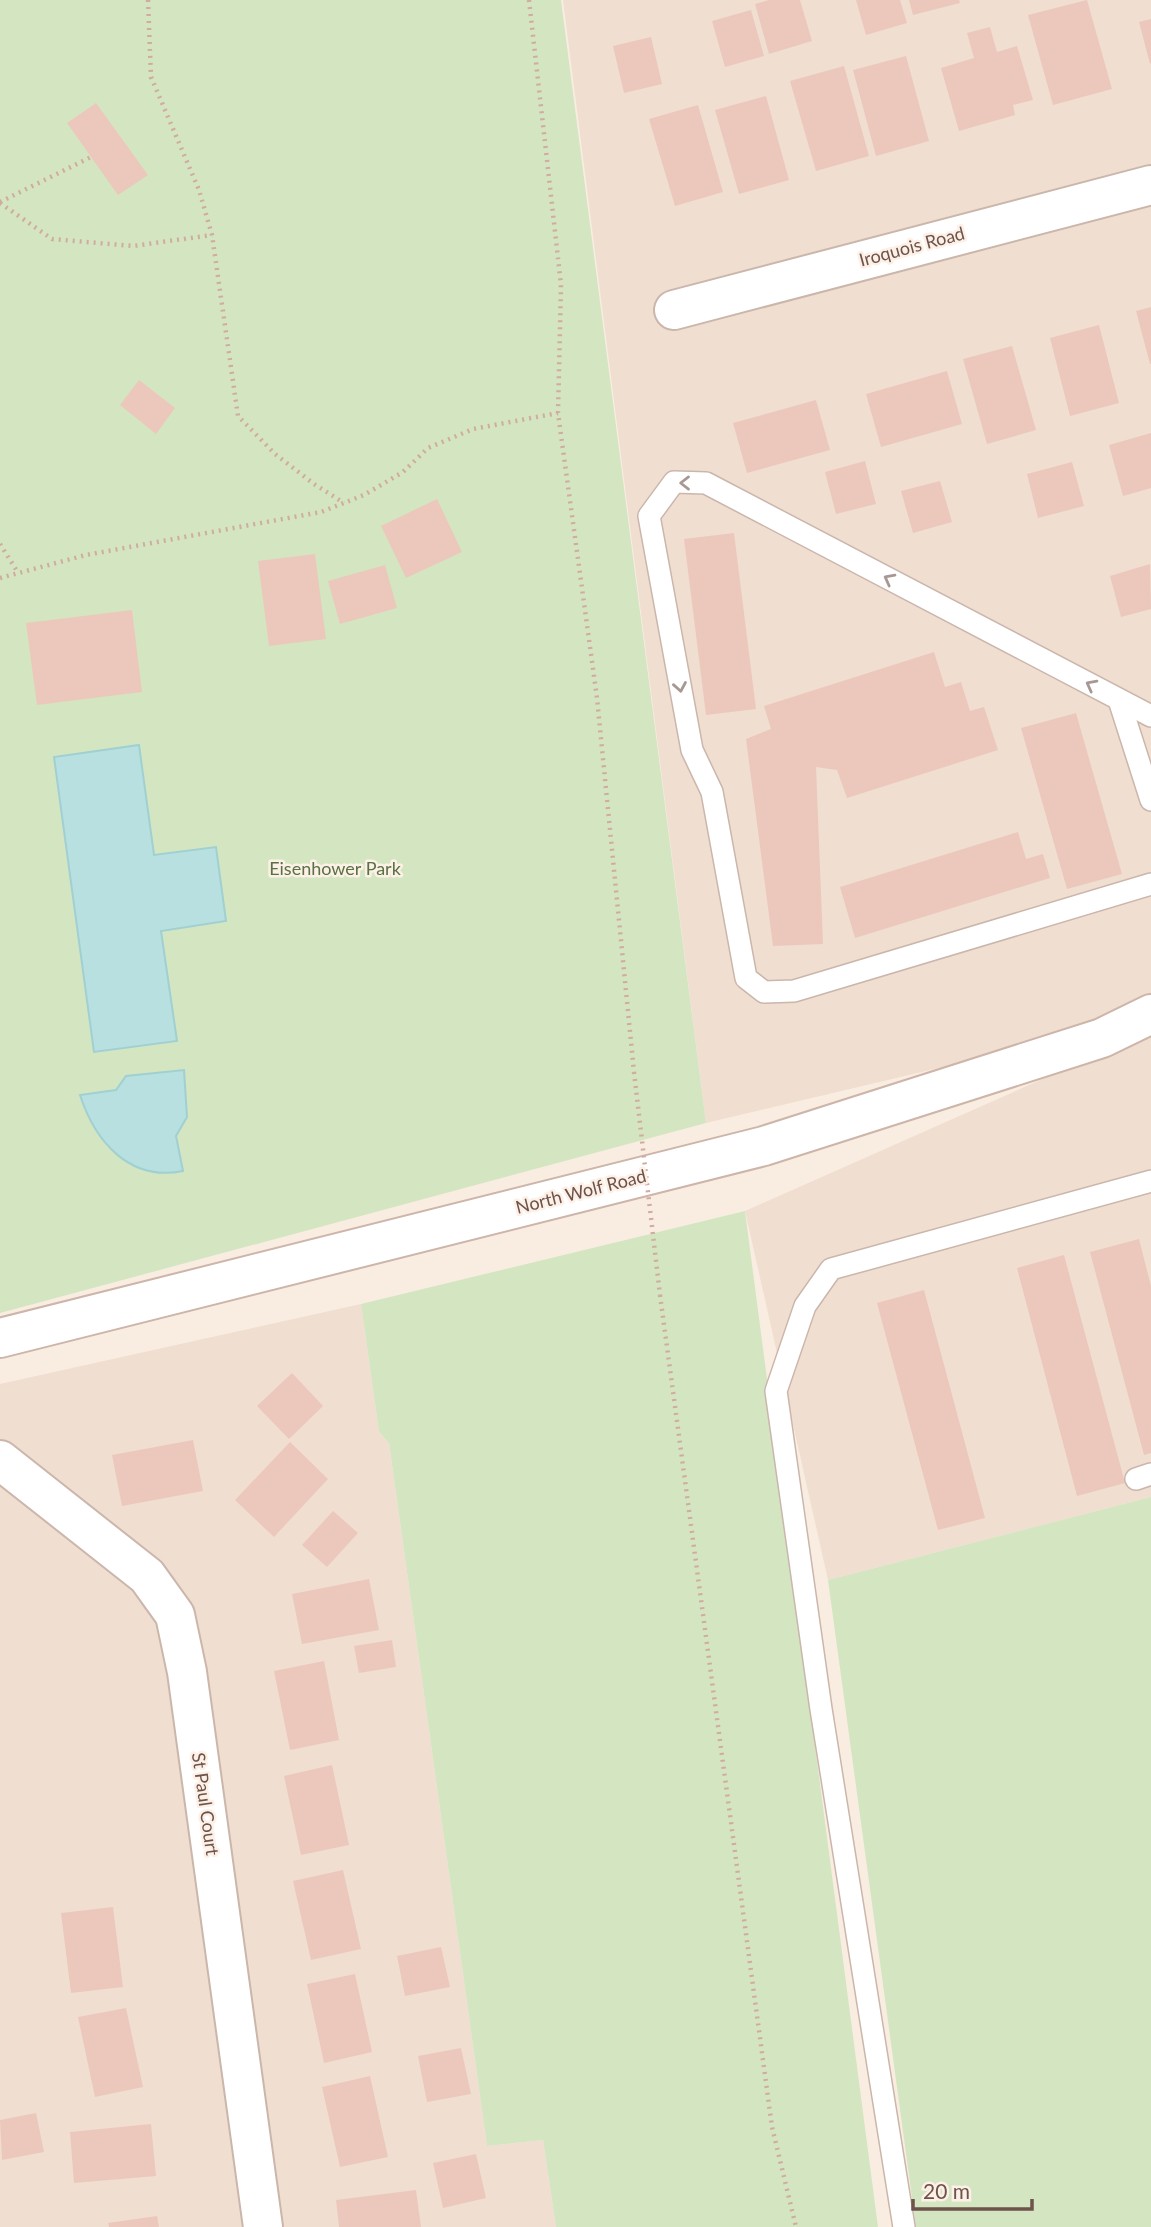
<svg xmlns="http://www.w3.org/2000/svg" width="1151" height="2227" font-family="Lato,sans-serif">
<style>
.residential{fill:#f0ded0}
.green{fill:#d4e5c2}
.water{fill:#b8e0e0;stroke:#a0d0d1;stroke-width:2}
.building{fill:#ecc8bc}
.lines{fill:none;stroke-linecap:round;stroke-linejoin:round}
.lane-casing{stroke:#cbb6ac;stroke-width:24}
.street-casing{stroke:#cbb6ac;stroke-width:42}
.secondary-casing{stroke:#cdb5aa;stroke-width:42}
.path{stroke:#d0aca0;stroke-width:4.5;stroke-dasharray:2 5;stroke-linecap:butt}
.lane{stroke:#fff;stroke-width:21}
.street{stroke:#fff;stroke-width:38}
.secondary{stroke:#fff;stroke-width:38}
.path-bridge{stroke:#d0aca0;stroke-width:4.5;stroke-dasharray:2 5;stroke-linecap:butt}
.oneway{stroke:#a89893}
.labels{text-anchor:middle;stroke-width:5;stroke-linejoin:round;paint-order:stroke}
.street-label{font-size:18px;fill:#6e534b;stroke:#fdf1e7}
.park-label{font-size:18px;fill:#587244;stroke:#fdf1e7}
</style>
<rect width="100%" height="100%" fill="#f9ede1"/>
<!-- residential -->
<g class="residential">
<path d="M563,0H1151V1003L1100,1030L706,1123Z"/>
<path d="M1151,1028V1497L828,1580L745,1211L1108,1050Z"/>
<path d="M361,1304L379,1432L389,1443L487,2146L543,2140L556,2227H0V1384Z"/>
</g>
<!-- green -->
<g class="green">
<path d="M0,0H561L706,1123L0,1313Z"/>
<path d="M745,1211L878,2227H556L543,2140L487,2146L389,1443L379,1432L361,1304Z"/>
<path d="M1151,1497V2227H916L828,1580Z"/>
</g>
<!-- water -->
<g class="water">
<path d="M139,745L154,855L216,847L226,921L161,931L177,1041L94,1052L54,757Z"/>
<path d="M184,1070L187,1117L176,1136L183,1171C129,1182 95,1141 80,1095L116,1090L126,1076Z"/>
</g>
<!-- building -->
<g class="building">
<path d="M769,0H800L812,41L769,54L755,4Z"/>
<path d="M856,0H900L907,23L866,35Z"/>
<path d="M909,0H959L960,3L913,15Z"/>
<path d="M1087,0L1112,89L1053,105L1028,15Z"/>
<path d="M751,10L764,56L725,67L712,21Z"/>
<path d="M1151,19V63L1150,64L1139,22Z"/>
<path d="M990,27L997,52L1017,46L1033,100L1013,105L1015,115L959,131L941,68L974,58L967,33Z"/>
<path d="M651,37L662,84L624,93L613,46Z"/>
<path d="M906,56L929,141L876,156L853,70Z"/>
<path d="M844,66L869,156L816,171L790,81Z"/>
<path d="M766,96L789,180L739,194L715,110Z"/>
<path d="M96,103L148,175L118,195L67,123Z"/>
<path d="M698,105L723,192L675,206L649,119Z"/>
<path d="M1151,307V364H1150L1136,311Z"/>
<path d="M1099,325L1119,403L1070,416L1050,338Z"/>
<path d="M1012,346L1036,430L987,444L963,359Z"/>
<path d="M947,371L962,424L881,447L866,394Z"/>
<path d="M139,380L175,408L156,434L120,405Z"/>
<path d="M816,400L830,450L747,473L733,423Z"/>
<path d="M1151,433V488L1123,496L1109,445Z"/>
<path d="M865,461L876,504L836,514L825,472Z"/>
<path d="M1072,462L1084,506L1038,518L1027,474Z"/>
<path d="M940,481L952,522L913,533L901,491Z"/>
<path d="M437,499L462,552L406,578L381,526Z"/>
<path d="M734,533L756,709L706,715L684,539Z"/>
<path d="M315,554L326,639L269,646L258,561Z"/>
<path d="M1150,564L1151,609L1121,617L1110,576Z"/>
<path d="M385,565L397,608L340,624L328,581Z"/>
<path d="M132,610L142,692L37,705L26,623Z"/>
<path d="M934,652L945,687L961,682L970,711L984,707L998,750L847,798L837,770L816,767L823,944L773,946L746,739L771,729L764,706Z"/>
<path d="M1076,713L1122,874L1067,889L1021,728Z"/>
<path d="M1018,832L1026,859L1043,854L1050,878L855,938L840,887Z"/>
<path d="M1139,1239L1151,1286V1453L1144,1455L1090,1252Z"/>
<path d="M1064,1255L1125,1483L1077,1496L1017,1268Z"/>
<path d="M924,1290L985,1518L938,1530L877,1303Z"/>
<path d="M292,1373L323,1406L289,1439L257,1406Z"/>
<path d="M193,1440L203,1491L122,1506L112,1455Z"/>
<path d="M290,1442L328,1479L274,1537L235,1500Z"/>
<path d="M333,1511L358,1533L327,1567L302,1545Z"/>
<path d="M369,1579L379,1630L302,1644L292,1594Z"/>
<path d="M392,1640L396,1667L359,1673L354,1646Z"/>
<path d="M324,1661L339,1740L290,1750L274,1671Z"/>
<path d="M332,1765L349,1845L301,1855L284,1776Z"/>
<path d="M343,1870L361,1949L311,1960L293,1881Z"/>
<path d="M113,1907L123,1987L71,1993L61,1913Z"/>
<path d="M441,1947L450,1987L405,1996L397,1956Z"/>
<path d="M355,1974L372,2052L324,2063L307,1984Z"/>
<path d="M126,2008L143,2087L95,2097L78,2017Z"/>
<path d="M461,2048L471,2094L427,2102L418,2056Z"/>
<path d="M370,2076L388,2157L340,2167L322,2087Z"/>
<path d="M36,2113L44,2152L2,2160L0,2120Z"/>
<path d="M151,2124L156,2176L74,2183L70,2132Z"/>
<path d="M476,2154L486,2198L443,2208L433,2163Z"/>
<path d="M416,2190L421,2227H339L336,2200Z"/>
<path d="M157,2216L159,2227H109L108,2223Z"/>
</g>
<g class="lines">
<!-- lane casing -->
<g class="lane-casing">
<g id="lane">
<path d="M1119,700L1151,800"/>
<path d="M1151,716L706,483L674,482L649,516L692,750L712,792L746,978L764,992L794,991L1151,884"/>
<path d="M1136,1479L1151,1474"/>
<path d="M904,2227L821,1709L776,1391L805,1306L831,1269L1151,1181"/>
</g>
</g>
<!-- street casing -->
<g class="street-casing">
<g id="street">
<path d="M674,310L1151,185"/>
<path d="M0,1460L147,1576L175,1615L187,1672L263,2227"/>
</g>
</g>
<!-- secondary casing -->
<g class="secondary-casing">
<path id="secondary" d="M0,1338L764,1146L1102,1038L1151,1014"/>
</g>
<!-- path -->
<g class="path">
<path d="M148,0L151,77L199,190L212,235L238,416L275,454L314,484L344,503"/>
<path d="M529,0L561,285L558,413L597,698L634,1072"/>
<path d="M0,202L91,157"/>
<path d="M0,203L52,239L133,246L212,235"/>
<path d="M0,544L17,571"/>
<path d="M0,578L86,555L321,512L364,495L403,472L428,448L473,429L558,413"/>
<path d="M660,1295L772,2127L796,2227"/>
</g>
<!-- lane -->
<use href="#lane" class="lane"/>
<!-- street -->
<use href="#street" class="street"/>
<!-- secondary -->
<use href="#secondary" class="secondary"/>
<!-- path-bridge -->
<path class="path-bridge" d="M634,1072L660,1295"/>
</g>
<!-- one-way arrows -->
<defs><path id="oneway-chevron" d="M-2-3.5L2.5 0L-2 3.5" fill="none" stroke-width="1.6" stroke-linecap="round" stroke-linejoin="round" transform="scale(1.75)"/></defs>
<g class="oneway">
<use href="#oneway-chevron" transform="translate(685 483) rotate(-180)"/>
<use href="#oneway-chevron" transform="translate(889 579) rotate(-152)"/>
<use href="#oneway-chevron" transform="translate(1091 685) rotate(-152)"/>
<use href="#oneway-chevron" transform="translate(680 687) rotate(80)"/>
</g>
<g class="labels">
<!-- street labels -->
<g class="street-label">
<text transform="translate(912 247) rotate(-15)" y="6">Iroquois Road</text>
<text transform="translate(581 1192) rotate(-14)" y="6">North Wolf Road</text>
<text transform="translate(205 1804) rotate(82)" y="6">St Paul Court</text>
</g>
<!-- park labels -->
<g class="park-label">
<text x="335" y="875">Eisenhower Park</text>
</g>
</g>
<!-- scale -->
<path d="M913 2199v10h119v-10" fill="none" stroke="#6e534b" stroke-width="3.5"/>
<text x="923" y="2199" font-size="21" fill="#6e534b" stroke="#fdf1e7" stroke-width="5" paint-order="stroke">20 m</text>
</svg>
